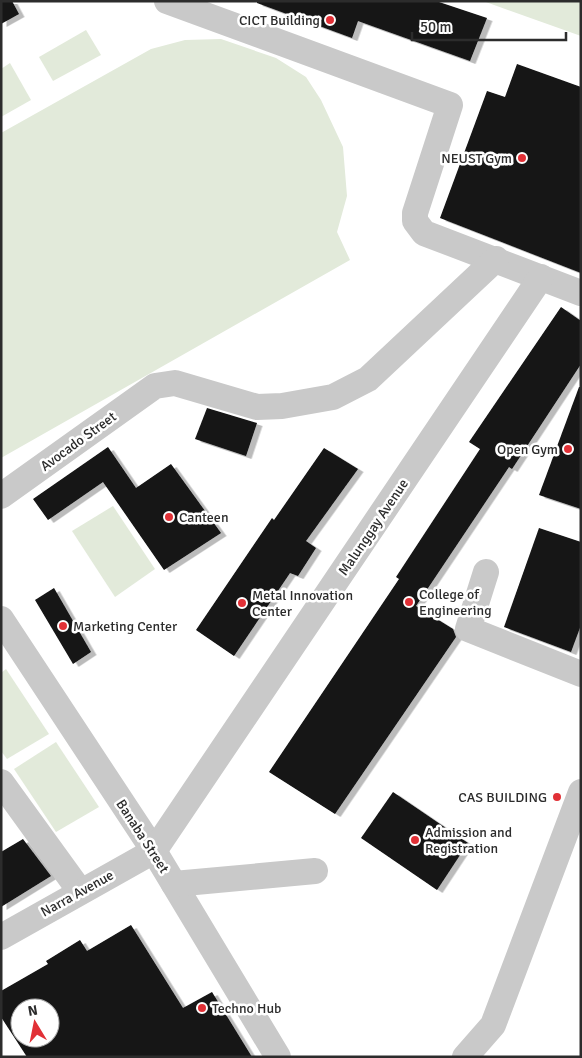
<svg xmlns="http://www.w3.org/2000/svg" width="582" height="1058" font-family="Signika,sans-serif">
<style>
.green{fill:#e2eada}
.building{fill:#131313;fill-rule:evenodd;filter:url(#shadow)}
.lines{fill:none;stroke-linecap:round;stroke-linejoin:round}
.minor{stroke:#c9c9c9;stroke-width:26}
.poi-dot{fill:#e13036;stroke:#fff;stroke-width:2}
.labels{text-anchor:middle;stroke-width:5;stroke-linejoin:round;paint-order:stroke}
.poi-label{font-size:14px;fill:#2c2c2c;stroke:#fff;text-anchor:start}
.street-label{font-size:14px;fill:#2c2c2c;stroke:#fff}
</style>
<defs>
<filter id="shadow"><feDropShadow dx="5.5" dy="3" stdDeviation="0" flood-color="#0004"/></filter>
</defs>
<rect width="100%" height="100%" fill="#fff"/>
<!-- green -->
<g class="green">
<path d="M483,1H581V36Z"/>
<path d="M86,30L101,55L53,81L39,57Z"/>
<path d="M221,39L276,58L306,77L321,100L343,147L347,196L337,232L350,260L1,458V133L151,49L185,40Z"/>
<path d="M10,63L31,100L1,117V69Z"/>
<path d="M113,506L155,569L115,597L72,531Z"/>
<path d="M6,669L49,734L7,759L1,751V673Z"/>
<path d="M56,742L99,807L56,832L14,769Z"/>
</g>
<!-- building -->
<g class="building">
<path d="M1,1H12L19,14L1,24Z"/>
<path d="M257,1H436L487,18L470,61L358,21L352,38L257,3Z"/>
<path d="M517,64L581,87V273L440,218L487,91L505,97Z"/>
<path d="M561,307L581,321V364L512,469L509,467L416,606L453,629L456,637L335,814L269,772L399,579L396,577L480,449L469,442Z"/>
<path d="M579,387H581V509L539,495Z"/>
<path d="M207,408L257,423L246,456L195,439Z"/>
<path d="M108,447L136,488L171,464L221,533L164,570L103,482L48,520L33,499Z"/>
<path d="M324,448L358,469L306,541L316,548L298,576L290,573L234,656L196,630L272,518L274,520Z"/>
<path d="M539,528L581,542V625L571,652L504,627Z"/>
<path d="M54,588L91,652L73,664L35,600Z"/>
<path d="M393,792L468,843L437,890L361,838Z"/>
<path d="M23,839L51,876L1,907V852Z"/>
<path d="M131,925L183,1008L212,992L252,1057H27L1,1017V991L48,964L46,961L80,940L87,951ZM20,1008H50V1038H20Z"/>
</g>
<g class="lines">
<!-- minor -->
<g class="minor">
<path d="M167,1L450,105L415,213V221L424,233L581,293"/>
<path d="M1,496L155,386L175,383L257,407L282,406L333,397L368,379L496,259"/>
<path d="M486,572L468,629L581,674"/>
<path d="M1,619L154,851L278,1057"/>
<path d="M1,782L80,891"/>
<path d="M174,884L315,871"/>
<path d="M1,937L154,851L541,277"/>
<path d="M465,1057L493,1025L581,792"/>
</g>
</g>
<!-- markers -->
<g class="poi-dot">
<circle cx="330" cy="20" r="5"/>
<circle cx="522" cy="158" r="5"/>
<circle cx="568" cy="449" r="5"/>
<circle cx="169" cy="517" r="5"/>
<circle cx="409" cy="602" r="5"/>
<circle cx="242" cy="603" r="5"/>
<circle cx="63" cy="626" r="5"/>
<circle cx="557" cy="797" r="5"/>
<circle cx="415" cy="840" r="5"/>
<circle cx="202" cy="1008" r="5"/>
</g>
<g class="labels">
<!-- poi labels -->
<g class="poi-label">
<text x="320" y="25" text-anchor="end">CICT Building</text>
<text x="512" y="163" text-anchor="end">NEUST Gym</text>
<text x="558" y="454" text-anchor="end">Open Gym</text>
<text x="179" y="522">Canteen</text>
<text x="419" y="599">College of<tspan x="419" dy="16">Engineering</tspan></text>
<text x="252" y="600">Metal Innovation<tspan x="252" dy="16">Center</tspan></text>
<text x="73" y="631">Marketing Center</text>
<text x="547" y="802" text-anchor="end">CAS BUILDING</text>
<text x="425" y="837">Admission and<tspan x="425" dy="16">Registration</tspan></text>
<text x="212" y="1013">Techno Hub</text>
</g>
<!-- street labels -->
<g class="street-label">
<text transform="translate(78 441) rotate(-36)" y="5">Avocado Street</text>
<text transform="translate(373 527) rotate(-56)" y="5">Malunggay Avenue</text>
<text transform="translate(143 836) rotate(57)" y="5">Banaba Street</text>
<text transform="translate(77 893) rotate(-29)" y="5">Narra Avenue</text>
</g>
</g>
<!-- border -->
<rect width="582" height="1058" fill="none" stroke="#2c2c2c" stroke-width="5"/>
<!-- north arrow -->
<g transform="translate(35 1023) rotate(350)"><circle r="24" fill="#ffffff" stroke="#ababab"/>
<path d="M0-4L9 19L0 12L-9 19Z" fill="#e13036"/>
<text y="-8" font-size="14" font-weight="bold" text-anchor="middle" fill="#2c2c2c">N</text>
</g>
<!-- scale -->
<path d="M412 32v8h154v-8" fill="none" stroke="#2c2c2c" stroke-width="2.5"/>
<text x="420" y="32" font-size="15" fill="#2c2c2c" stroke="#ffffff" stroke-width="4" paint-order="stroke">50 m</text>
</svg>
